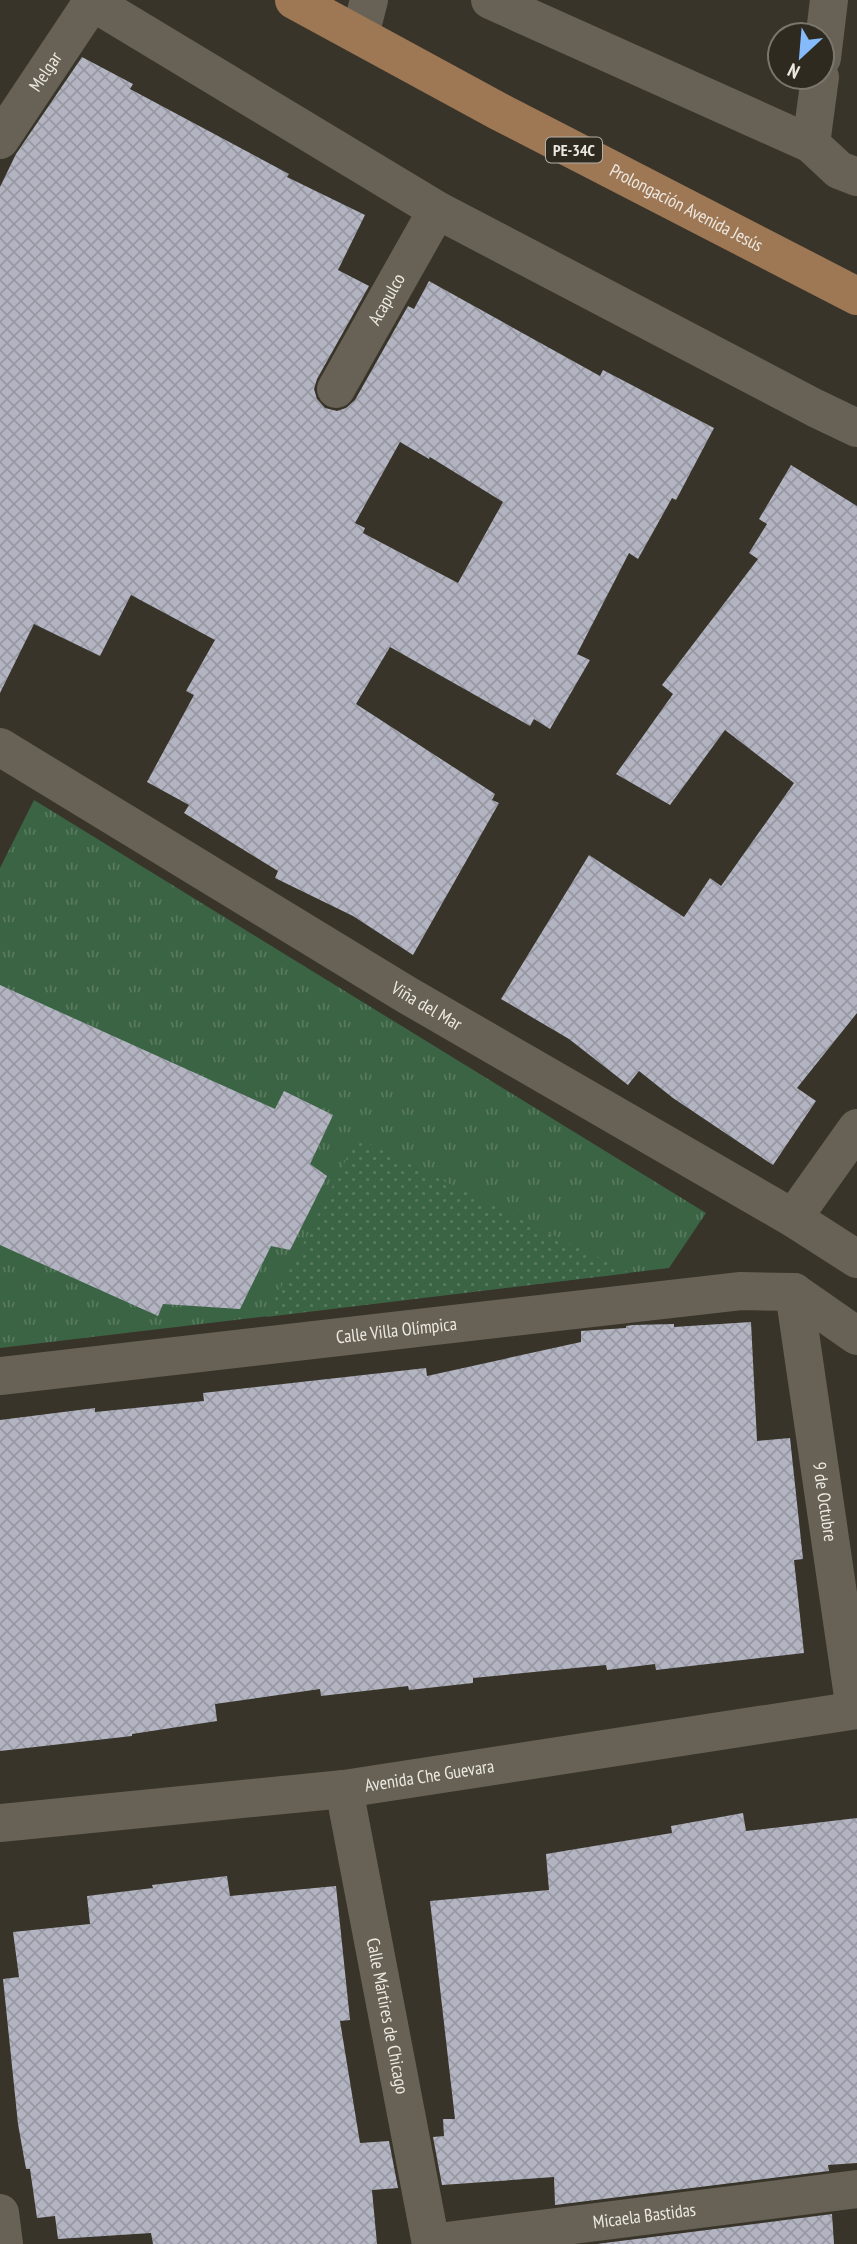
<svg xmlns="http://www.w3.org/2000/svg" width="857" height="2244" font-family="'PT Sans Narrow',sans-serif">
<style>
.park{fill:url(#park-tufts)}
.garden{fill:url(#garden-dots)}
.building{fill:url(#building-cross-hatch);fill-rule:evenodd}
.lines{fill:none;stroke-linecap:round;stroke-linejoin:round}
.minor{stroke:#676255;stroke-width:38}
.major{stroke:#9e7755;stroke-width:38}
.labels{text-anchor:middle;stroke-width:7;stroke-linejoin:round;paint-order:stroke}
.shield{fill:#2e2a1f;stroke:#b3b0a8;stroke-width:2}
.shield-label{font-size:16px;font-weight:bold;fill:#ece9e2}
.street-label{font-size:18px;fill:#ece9e2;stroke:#2e2a1f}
</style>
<defs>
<pattern id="park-tufts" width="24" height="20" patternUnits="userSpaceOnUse" patternTransform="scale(1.75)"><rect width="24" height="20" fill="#3b6444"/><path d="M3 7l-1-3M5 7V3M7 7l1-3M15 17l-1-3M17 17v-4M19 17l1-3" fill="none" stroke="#587a5f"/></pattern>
<pattern id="garden-dots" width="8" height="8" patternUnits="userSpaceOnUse" patternTransform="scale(1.75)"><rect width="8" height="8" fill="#3b6444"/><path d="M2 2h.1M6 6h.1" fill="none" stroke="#587a5f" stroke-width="1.8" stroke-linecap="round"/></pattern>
<pattern id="building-cross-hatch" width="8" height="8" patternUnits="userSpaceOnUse" patternTransform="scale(1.75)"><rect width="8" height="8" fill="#b2b4c2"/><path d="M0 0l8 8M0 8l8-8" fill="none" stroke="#9798a2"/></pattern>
</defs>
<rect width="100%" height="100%" fill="#383429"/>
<!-- park -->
<path class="park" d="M34,800L706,1213L669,1268L0,1348V868Z"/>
<!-- garden -->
<path class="garden" d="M357,1138L630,1273L266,1317Z"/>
<!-- building -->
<g class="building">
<path d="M82,57L133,84L130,89L289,174L287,177L365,215L338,270L369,286L317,379L314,389L317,399L325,408L337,411L346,408L355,400L408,306L414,309L429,281L600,376L603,370L714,428L676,500L672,498L638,559L629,553L577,654L590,660L550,729L534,719L530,726L390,647L356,704L495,794L492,800L499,803L413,955L353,916L275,878L278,871L184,813L189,805L147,782L194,695L186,691L215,640L131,595L100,656L34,624L0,693V187L16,154ZM400,442L429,459L430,457L503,502L458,583L363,533L365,528L355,523Z"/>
<path d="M791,465L857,506V1013L797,1088L816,1101L773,1165L673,1098L639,1071L628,1085L569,1039L501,999L589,855L684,917L710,878L721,886L794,783L725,730L670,805L616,774L673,694L662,685L758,559L749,553L767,524L759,519Z"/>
<path d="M0,985L275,1109L284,1091L333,1115L310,1164L327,1176L290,1250L271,1246L240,1309L163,1304L158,1316L0,1245Z"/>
<path d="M751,1322L757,1441L790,1438L803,1559L794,1560L804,1653L656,1670L655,1664L607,1670L606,1665L473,1678V1683L409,1690L408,1686L321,1696L320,1689L215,1704L217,1721L132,1734V1736L0,1751V1420L95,1408V1412L204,1401L203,1393L426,1368L427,1376L581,1342V1331L626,1328V1326L633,1325L674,1324V1327Z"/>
<path d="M743,1813L746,1831L857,1818V2163L828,2165L829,2171L555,2205L554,2177L442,2185L433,2137L444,2136L443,2119H455L430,1901L549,1890L546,1854L672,1833L671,1826Z"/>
<path d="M227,1876L230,1896L336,1886L350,2020L340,2021L360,2143L389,2141L398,2188L372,2190L377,2244H153L151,2233L58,2239L55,2216L37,2218L30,2169H26L18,2124L3,1979L19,1977L13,1932L90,1924L87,1896L153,1888L152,1885Z"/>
<path d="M832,2214L834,2244H597Z"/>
</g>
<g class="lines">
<!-- minor -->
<g class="minor">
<path d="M89,0L437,210L815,408L857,428"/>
<path d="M490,0L811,144L839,170L857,177"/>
<path d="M360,35L369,0"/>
<path d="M822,58L829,0"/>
<path id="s1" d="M0,140L92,2"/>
<path d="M811,144L820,77"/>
<path id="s2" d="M336,389L437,210"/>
<path id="s3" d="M0,747L407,995L793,1218L857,1259"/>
<path d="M793,1218L857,1128"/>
<path id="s4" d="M794,1292L855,1710"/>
<path d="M794,1292L857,1336"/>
<path id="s5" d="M0,1376L741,1291L794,1292"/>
<path id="s6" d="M344,1789L431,2244"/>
<path id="s7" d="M0,1823L344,1789L857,1710"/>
<path d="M0,2213L4,2244"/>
<path id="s8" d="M431,2243L857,2189"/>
</g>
<!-- major -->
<path class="major" id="s9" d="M294,0L498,111L857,296"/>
</g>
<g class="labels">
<!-- shield labels -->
<rect class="shield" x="546" y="137.5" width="56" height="25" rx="5"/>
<g class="shield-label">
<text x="574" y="156">PE-34C</text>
</g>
<!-- street labels -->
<g class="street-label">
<text dy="6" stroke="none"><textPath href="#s1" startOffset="82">Melgar</textPath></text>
<text dy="6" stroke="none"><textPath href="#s9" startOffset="444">Prolongación Avenida Jesús</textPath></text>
<text dy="6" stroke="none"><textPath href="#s2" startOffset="103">Acapulco</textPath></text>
<text dy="6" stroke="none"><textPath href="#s3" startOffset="499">Viña del Mar</textPath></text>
<text dy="6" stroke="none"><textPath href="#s5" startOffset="399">Calle Villa Olímpica</textPath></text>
<text dy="6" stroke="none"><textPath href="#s4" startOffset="212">9 de Octubre</textPath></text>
<text dy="6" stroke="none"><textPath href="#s7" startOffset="432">Avenida Che Guevara</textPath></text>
<text dy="6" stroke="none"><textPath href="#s6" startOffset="231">Calle Mártires de Chicago</textPath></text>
<text dy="6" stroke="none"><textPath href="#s8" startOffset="215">Micaela Bastidas</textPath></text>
</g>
</g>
<!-- north arrow -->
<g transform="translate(801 56) rotate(206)"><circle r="33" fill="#2e2a1f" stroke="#7a766d" stroke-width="2"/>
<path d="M0-5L12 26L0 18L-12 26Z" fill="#85bbfb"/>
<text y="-10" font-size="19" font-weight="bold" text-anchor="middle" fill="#ece9e2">N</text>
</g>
</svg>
